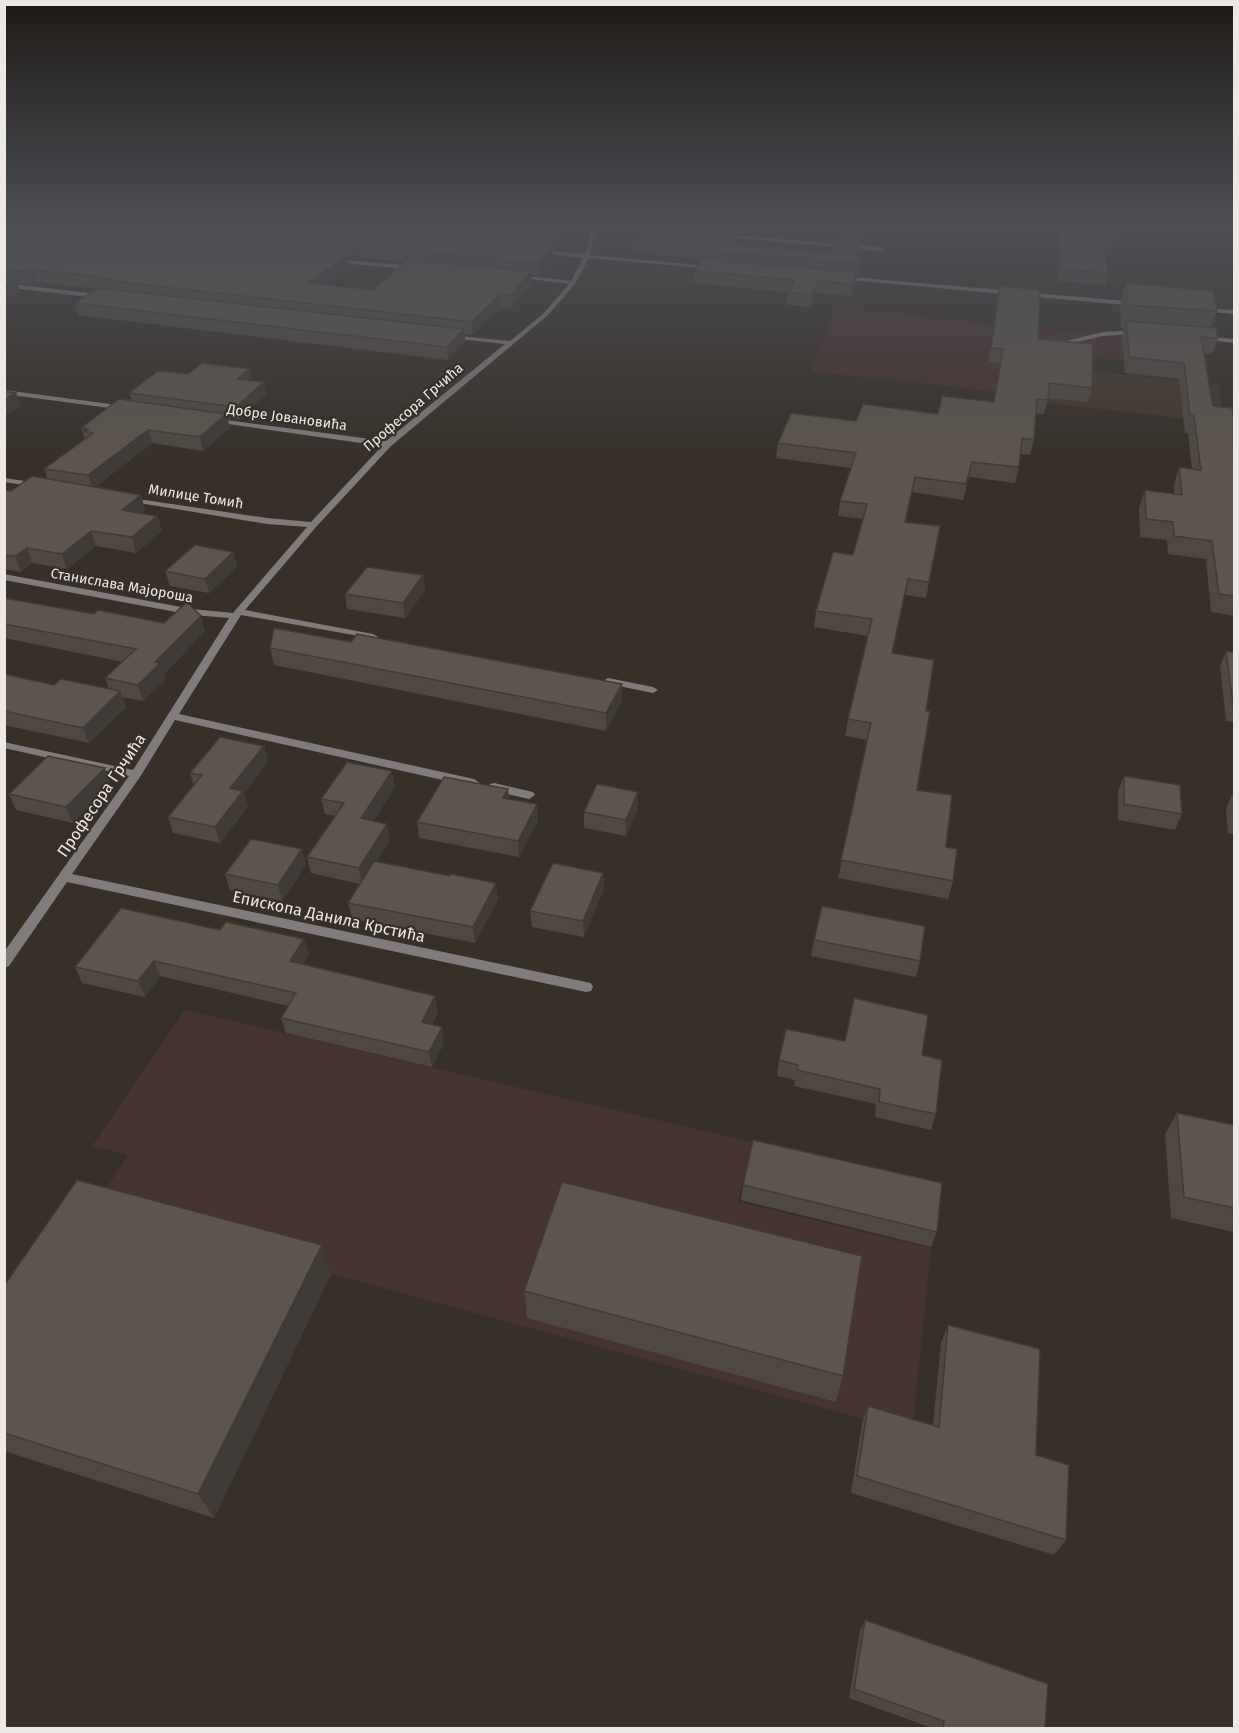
<svg xmlns="http://www.w3.org/2000/svg" width="1239" height="1733" font-family="'Fira Sans',sans-serif">
<style>
.commercial{fill:#47332f}
.built{fill:#45382e}
.lines{fill:none;stroke-linecap:round;stroke-linejoin:round}
.service{fill:#817b7b;fill-rule:evenodd}
.minor{fill:#817b7b;fill-rule:evenodd}
.wall{fill:#4f4842;fill-rule:evenodd}
.shaded-wall{fill:#403b36}
.building{fill:#5c544d;stroke:#403b36;stroke-width:1.5}
.labels{text-anchor:middle;stroke-width:4.5;stroke-linejoin:round;paint-order:stroke}
.far-street-label{font-size:14px;fill:#ede8e4;stroke:#373029}
.street-label{font-size:16px;fill:#ede8e4;stroke:#373029}
</style>
<rect width="100%" height="100%" fill="#373029"/>
<!-- commercial -->
<g class="commercial">
<path d="M836,308L1086,333L1122,331L1124,361L1013,351L1010,364L1017,394L810,371Z"/>
<path d="M185,1010L752,1142L738,1202L931,1248L912,1432L93,1209L128,1155L92,1146Z"/>
</g>
<!-- built -->
<path class="built" d="M1025,364L1219,385L1225,423L1021,400Z"/>
<g class="lines">
<!-- service -->
<g class="service">
<path d="M1140,330L1143,332L1142,333L1103,336L1058,346L1055,344L1103,332Z"/>
<path d="M1202,336L1234,339V343L1200,339V337Z"/>
</g>
<!-- minor -->
<g class="minor">
<path d="M550,222L593,223L599,222L598,224L661,229L659,232L597,227L590,255L718,267L715,269L589,258L575,284L547,316L391,446L316,527L245,610L373,634L378,637L376,639L241,615L179,714L474,779L480,783L478,786L474,787L175,720L140,777L72,874L586,982L591,983L593,987L591,991L586,992L67,882L9,966L4,968V952L129,776L4,748V742L133,770L229,618L192,615L4,580V574L192,609L233,613L307,527L267,524L127,501L123,499L124,497L267,518L311,522L382,446L214,422H211V418L386,441L505,344L450,338L447,336L448,335L510,341L543,314L569,284L514,277L517,275L571,281L583,258L535,252L538,250L585,254L592,227Z"/>
<path d="M722,234L880,247L883,249L880,251L720,237Z"/>
<path d="M334,259L416,266L419,268L416,270L332,262Z"/>
<path d="M840,276L1137,302L1140,304L1137,306L838,279Z"/>
<path d="M4,283L105,295L108,297L105,299L4,287Z"/>
<path d="M1202,308L1234,310V314L1200,311V309Z"/>
<path d="M4,390L125,406L129,408L125,410L4,394Z"/>
<path d="M4,478L39,483L43,485L39,487L4,482Z"/>
<path d="M608,678L653,687L658,690L653,693L604,683L603,681Z"/>
<path d="M494,783L533,792L535,795L529,799L490,790L488,787L490,784Z"/>
</g>
</g>
<!-- wall -->
<g class="wall">
<path d="M4,222H574V228L555,250H553V258L538,276L532,275V283L512,308L501,307L473,334H465V342L448,360L78,315L75,303L99,289L37,282L33,284L17,283L20,291L4,300ZM361,257L405,262L373,290L325,285L349,266L348,258L358,259Z"/>
<path d="M653,222H748L741,234H737L736,241L734,244L830,253L837,238L841,222H867L861,245H860L858,256L863,257L861,268L859,276H857L856,283L851,296L817,293L811,307L787,305L788,292L694,283L695,271L703,259L634,253V241L653,223Z"/>
<path d="M1062,222H1119L1121,232L1118,243H1113L1110,255H1106L1108,273L1105,285L1059,281L1058,244L1060,233H1063Z"/>
<path d="M1126,283L1217,311L1211,327L1218,338L1212,354L1204,353L1213,406L1234,419V616L1211,612L1206,559L1168,554L1167,540L1140,537L1139,508L1145,490L1174,494V485L1179,467L1192,469L1188,433H1185L1179,379L1125,373L1122,337L1124,328H1121L1120,306Z"/>
<path d="M1000,286L1038,339L1092,388L1088,402L1048,398L1044,414H1036L1034,440L1030,455L1020,454L1019,467L1015,483L969,477L963,500L912,492L906,522L940,526L926,598L905,595L892,653L926,711L917,790L946,847L953,881L948,899L838,878L868,740L845,736L848,719L868,636L814,627L816,611L853,555L863,519L838,516L840,501L851,468L776,458L778,443L856,421L938,414L994,402L1000,363L988,362Z"/>
<path d="M250,369L253,380L266,394L239,419L227,418L230,427L203,451L152,443L95,487L141,495L145,510L141,513L157,516L162,531L136,553L96,546L67,569L32,563L21,572L4,569V490L11,491L47,478L44,469L85,439L81,428L132,401L129,393L188,374Z"/>
<path d="M233,552L237,567L209,593L170,586L165,571Z"/>
<path d="M423,575L425,590L405,618L347,609L345,594Z"/>
<path d="M4,598L94,614L205,631L164,674L166,679L143,701L122,697L126,707L89,743L4,725V674L54,685L109,689L105,678L123,662L4,638Z"/>
<path d="M270,648L622,701L606,731L274,665Z"/>
<path d="M1226,651L1234,652V722L1226,721L1220,666Z"/>
<path d="M264,746L268,762L244,793L248,807L220,843L173,833L168,817L194,786L190,773Z"/>
<path d="M1124,776L1182,814L1175,830L1118,820V792Z"/>
<path d="M110,783L73,823L16,810L9,794Z"/>
<path d="M395,787L373,821L390,840L376,861L498,899L475,943L352,919L348,903L360,884L311,873L307,857L335,816L325,814L321,799Z"/>
<path d="M508,789L509,799L537,804L538,820L519,857L419,838L417,822Z"/>
<path d="M1233,793H1234V834L1228,833L1226,809Z"/>
<path d="M638,808L626,836L584,828V812Z"/>
<path d="M302,849L306,865L282,901L230,890L225,874Z"/>
<path d="M603,873L604,889L584,937L532,927L530,911Z"/>
<path d="M220,930L304,939L309,955L303,964L438,1012L432,1025L444,1043L432,1067L286,1033L281,1018L288,1006L160,976L145,997L82,983L75,967Z"/>
<path d="M814,940L920,961L916,977L811,956Z"/>
<path d="M845,1041L922,1055L936,1114L931,1130L875,1117L876,1104L794,1086L795,1080L777,1076L779,1060Z"/>
<path d="M1177,1113L1234,1125V1232L1171,1218L1165,1134Z"/>
<path d="M743,1185L937,1232L931,1247L741,1200Z"/>
<path d="M331,1274L214,1518L4,1451V1286Z"/>
<path d="M524,1291L843,1376L836,1402L527,1318Z"/>
<path d="M948,1325L1036,1455L1066,1540L1054,1555L851,1493L862,1423L868,1406L933,1425L941,1343Z"/>
<path d="M865,1620L1045,1728H932L849,1698L860,1631Z"/>
</g>
<!-- shaded-wall -->
<g class="shaded-wall">
<path d="M569,222H574V228L555,250V239Z"/>
<path d="M742,222H748L741,234V223Z"/>
<path d="M866,222H867L861,245L862,236Z"/>
<path d="M737,230L736,241L729,253V244Z"/>
<path d="M360,245L361,257L358,259L357,248Z"/>
<path d="M553,246V258L538,276V264Z"/>
<path d="M347,255L349,266L311,295L309,283Z"/>
<path d="M863,257L861,268L859,276L860,264Z"/>
<path d="M33,270L37,282L33,284L29,272Z"/>
<path d="M532,271V283L512,308L511,295Z"/>
<path d="M857,272L856,283L851,296L852,284Z"/>
<path d="M16,279L20,291L4,300V285Z"/>
<path d="M818,281L817,293L811,307L812,295Z"/>
<path d="M500,294L501,307L473,334L472,322Z"/>
<path d="M464,329L465,342L448,360L447,347Z"/>
<path d="M250,369L253,380L237,379Z"/>
<path d="M264,382L266,394L239,419L236,407Z"/>
<path d="M16,393L21,406L4,416V400Z"/>
<path d="M226,414L230,427L203,451L200,437Z"/>
<path d="M148,430L152,443L93,489L88,475Z"/>
<path d="M141,495L145,510L127,525L122,510Z"/>
<path d="M157,516L162,531L136,553L132,537Z"/>
<path d="M91,531L96,546L67,569L62,554Z"/>
<path d="M27,548L32,563L21,572L15,556Z"/>
<path d="M233,552L237,567L209,593L205,579Z"/>
<path d="M423,575L425,590L405,618L403,603Z"/>
<path d="M201,616L205,631L164,674L166,679L143,701L138,685L155,662Z"/>
<path d="M622,684V701L606,731V713Z"/>
<path d="M120,691L126,707L89,743L83,728Z"/>
<path d="M264,746L268,762L244,793L248,807L220,843L215,827L230,788Z"/>
<path d="M105,768L110,783L73,823L66,807Z"/>
<path d="M392,771L395,787L364,834L361,818Z"/>
<path d="M508,789L509,805L503,798Z"/>
<path d="M638,792V808L626,836V820Z"/>
<path d="M537,804L538,820L519,857L518,841Z"/>
<path d="M387,824L390,840L362,884L359,868Z"/>
<path d="M302,849L306,865L282,901L278,885Z"/>
<path d="M603,873L604,889L584,937L583,921Z"/>
<path d="M496,883L498,899L475,943L473,927Z"/>
<path d="M304,939L309,955L295,977L290,961Z"/>
<path d="M154,961L160,976L145,997L138,981Z"/>
<path d="M435,996L438,1012L425,1038L422,1022Z"/>
<path d="M442,1027L444,1043L432,1067L429,1052Z"/>
<path d="M322,1245L331,1274L214,1518L198,1494Z"/>
</g>
<!-- building -->
<g class="building">
<path d="M71,222H278L553,246L538,264L360,245L357,248Z"/>
<path d="M355,222H569L555,239Z"/>
<path d="M725,222H742L741,223Z"/>
<path d="M841,222H866L862,236L837,234Z"/>
<path d="M1065,222H1119L1121,232L1111,231L1113,244L1104,243L1108,273L1062,269L1060,233H1066Z"/>
<path d="M648,223L737,230L729,244L830,253L835,238L861,240L856,256L863,257L860,264L708,251L711,248L634,241Z"/>
<path d="M4,224L347,255L309,283L373,290L407,260L532,271L511,295L500,294L472,322L111,281L112,280L101,279L103,277L33,270L29,272L4,270Z"/>
<path d="M703,259L857,272L852,284L818,281L812,295L788,293L794,280L695,271Z"/>
<path d="M4,277L16,279L4,285Z"/>
<path d="M1126,283L1213,291L1217,311L1128,305Z"/>
<path d="M1000,286L1040,290L1038,339L1093,344L1092,388L1049,383L1048,400L1037,399L1034,440L1022,438L1019,467L972,462L966,484L915,477L905,522L940,526L929,582L908,579L892,653L934,660L926,711H930L917,790L952,795L946,847L957,849L953,881L841,860L871,723L848,719L872,619L816,611L833,552L853,555L867,504L840,501L856,453L778,443L791,413L856,421L863,404L938,414L942,396L994,402L1003,349L991,348Z"/>
<path d="M99,288L464,329L447,347L75,303Z"/>
<path d="M1126,321L1216,328L1218,338L1201,337L1213,406L1232,408L1234,419V596L1219,594L1212,541L1174,536L1173,522L1146,519L1145,490L1182,495L1179,467L1201,470L1194,416H1190L1184,363L1129,357Z"/>
<path d="M202,363L250,369L237,379L264,382L236,407L129,393L158,371L188,374Z"/>
<path d="M4,391L16,393L4,400Z"/>
<path d="M119,399L226,414L200,437L148,430L88,475L44,469L93,433L84,431L88,429L81,428Z"/>
<path d="M32,476L141,495L122,510L157,516L132,537L91,531L62,554L27,548L15,556L4,555V490L11,491Z"/>
<path d="M195,545L233,552L205,579L165,571Z"/>
<path d="M367,567L423,575L403,603L345,594Z"/>
<path d="M4,598L94,614L98,610L164,623L187,602L201,616L155,662L160,663L138,685L105,678L136,649L4,624Z"/>
<path d="M274,628L351,642L357,634L622,684L606,713L270,648Z"/>
<path d="M1226,651L1234,652V706L1233,705Z"/>
<path d="M4,674L54,685L61,679L120,691L83,728L4,711Z"/>
<path d="M220,737L264,746L230,788L243,791L215,827L168,817L202,775L190,773Z"/>
<path d="M48,756L105,768L66,807L9,794Z"/>
<path d="M347,762L392,771L361,818L387,824L359,868L307,857L344,803L321,799Z"/>
<path d="M1124,776L1180,785L1182,814L1124,804Z"/>
<path d="M444,777L508,789L503,798L537,804L518,841L417,822Z"/>
<path d="M597,784L638,792L626,820L584,812Z"/>
<path d="M251,839L302,849L278,885L225,874Z"/>
<path d="M374,861L450,876L451,874L496,883L473,927L348,903Z"/>
<path d="M553,863L603,873L583,921L530,911Z"/>
<path d="M822,906L925,926L920,961L814,940Z"/>
<path d="M121,908L220,930L226,922L304,939L290,961L435,996L422,1022L442,1027L429,1052L281,1018L296,993L154,961L138,981L75,967Z"/>
<path d="M854,998L928,1015L922,1055L942,1060L936,1114L879,1102L880,1089L797,1070L798,1065L779,1060L786,1029L845,1041Z"/>
<path d="M1177,1113L1234,1125V1208L1184,1197Z"/>
<path d="M753,1140L942,1183L937,1232L743,1185Z"/>
<path d="M77,1180L322,1245L198,1494L4,1433V1286Z"/>
<path d="M562,1182L862,1256L843,1376L524,1291Z"/>
<path d="M948,1325L1040,1349L1036,1455L1069,1465L1066,1540L857,1476L868,1406L939,1427Z"/>
<path d="M865,1620L1048,1684L1045,1728H943L944,1721L854,1689Z"/>
</g>
<!-- sky -->
<linearGradient id="sky" x2="0" y2="1"><stop stop-color="#1e1a17"/><stop offset="0.48" stop-color="#4d4e54"/><stop offset="1" stop-color="#4d4e54" stop-opacity="0"/></linearGradient>
<rect width="1239" height="464" fill="url(#sky)"/>
<g class="labels">
<!-- far-street labels -->
<g class="far-street-label">
<text transform="translate(413 407) rotate(-41)" y="5">Професора Грчића</text>
<text transform="translate(287 417) rotate(8)" y="5">Добре Јовановића</text>
<text transform="translate(196 496) rotate(9)" y="5">Милице Томић</text>
<text transform="translate(122 585) rotate(10)" y="5">Станислава Мајороша</text>
</g>
<!-- street labels -->
<g class="street-label">
<text transform="translate(101 795) rotate(-56)" y="6">Професора Грчића</text>
<text transform="translate(329 916) rotate(12)" y="6">Епископа Данила Крстића</text>
</g>
</g>
<!-- border -->
<rect width="1239" height="1733" fill="none" stroke="#ede8e4" stroke-width="12"/>
</svg>
